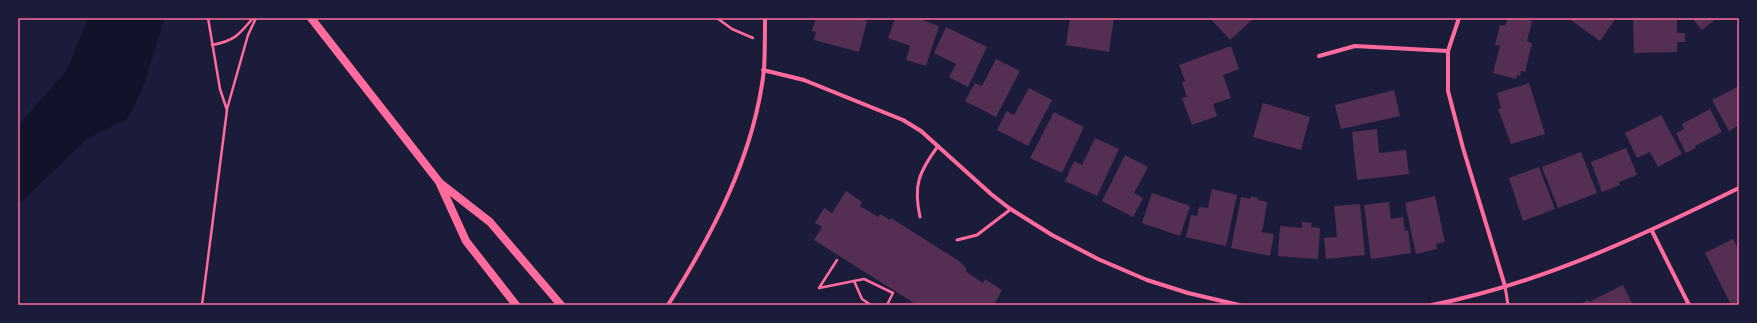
<svg xmlns="http://www.w3.org/2000/svg" width="1757" height="323" font-family="'Public Sans',sans-serif">
<style>
.water{fill:#12122b}
.building{fill:#542f53}
.lines{fill:none;stroke-linecap:round;stroke-linejoin:round}
.path{stroke:#ff6b9d;stroke-width:2.5}
.service{stroke:#ff6b9d;stroke-width:3}
.minor{stroke:#ff6b9d;stroke-width:4}
.secondary{stroke:#ff6b9d;stroke-width:8}
.neatline{fill:none;stroke:#ff6b9d;stroke-width:1.5}
</style>
<rect width="100%" height="100%" fill="#1b1b3a"/>
<!-- water -->
<path class="water" d="M88,18H165L142,90L127,119L87,139L18,205V126L67,70Z"/>
<!-- building -->
<g class="building">
<path d="M816,18H855L867,21L859,52L814,40L816,32L812,31Z"/>
<path d="M895,18H917L939,26L926,66L906,60L910,46L888,38Z"/>
<path d="M1070,18H1114L1109,52L1066,45Z"/>
<path d="M1210,18H1254L1230,40Z"/>
<path d="M1508,18H1518L1532,21L1527,41L1532,43L1525,72L1521,71L1520,76L1517,75L1516,79L1493,73L1500,46L1495,45L1500,25L1505,26Z"/>
<path d="M1568,18H1616L1600,41Z"/>
<path d="M1633,18H1655V20H1677V33H1685V42H1677V52L1634,53Z"/>
<path d="M1692,18H1717L1702,30Z"/>
<path d="M946,27L987,47L968,87L949,77L956,64L934,53Z"/>
<path d="M1231,46L1239,69L1223,75L1231,98L1213,104L1217,116L1192,125L1182,98L1187,97L1182,82L1185,81L1179,65Z"/>
<path d="M996,59L1020,71L996,117L965,101L975,83L982,86Z"/>
<path d="M1529,83L1545,134L1511,144L1498,109L1501,108L1497,93Z"/>
<path d="M1739,86V125L1729,131L1712,100Z"/>
<path d="M1029,88L1052,100L1028,146L997,130L1007,111L1014,115Z"/>
<path d="M1394,90L1400,116L1341,129L1335,105Z"/>
<path d="M1263,103L1310,117L1301,150L1253,137Z"/>
<path d="M1710,109L1722,132L1695,146L1696,148L1686,153L1676,133L1684,129L1682,124Z"/>
<path d="M1054,112L1084,127L1062,173L1030,158Z"/>
<path d="M1661,115L1682,154L1658,167L1650,152L1637,158L1625,133Z"/>
<path d="M1377,129L1379,153L1406,150L1409,174L1357,180L1352,132Z"/>
<path d="M1095,138L1119,149L1097,196L1065,181L1074,161L1082,165Z"/>
<path d="M1626,148L1637,175L1619,182L1620,185L1602,192L1591,162Z"/>
<path d="M1581,152L1597,193L1558,208L1542,167Z"/>
<path d="M1125,155L1148,167L1134,193L1143,198L1133,217L1102,201Z"/>
<path d="M1539,167L1555,209L1523,221L1509,178Z"/>
<path d="M1212,189L1237,195L1226,246L1186,237L1191,215L1197,216L1199,207L1208,208Z"/>
<path d="M846,191L862,202L860,206L878,217L880,214L890,220L891,218L959,261L967,269L965,271L983,283L985,279L1002,290L994,305H917L814,240L822,227L815,223L824,208L832,213Z"/>
<path d="M1152,193L1190,206L1180,236L1142,223Z"/>
<path d="M1251,196L1258,198L1257,200L1267,202L1263,228L1261,232L1274,234L1270,256L1231,248L1241,197L1250,199Z"/>
<path d="M1435,196L1445,242L1436,244L1437,249L1416,254L1405,203Z"/>
<path d="M1389,202L1391,219L1403,217L1405,231L1408,230L1411,253L1371,259L1364,205Z"/>
<path d="M1360,204L1365,255L1326,259L1324,238L1337,237L1334,206Z"/>
<path d="M1302,222L1312,223L1311,227L1320,228L1318,259L1278,256L1280,226L1302,228Z"/>
<path d="M1733,239L1739,251V302L1731,305L1705,253Z"/>
<path d="M1623,285L1633,305H1580L1588,300L1589,302Z"/>
</g>
<g class="lines">
<!-- path -->
<g class="path">
<path d="M717,18L732,29L753,38"/>
<path d="M212,45C234,41 239,35 253,18"/>
<path d="M227,109L248,35L256,18"/>
<path d="M837,260L819,288L864,279L893,293L887,305"/>
<path d="M854,281L862,299L871,305"/>
<path d="M202,305L227,110L220,89L208,18"/>
</g>
<!-- service -->
<g class="service">
<path d="M920,217C913,185 919,172 938,146"/>
<path d="M957,240L977,235L1011,209"/>
<path d="M1505,286L1508,305"/>
</g>
<!-- minor -->
<g class="minor">
<path d="M1459,18L1448,51V91L1463,148L1505,286"/>
<path d="M1319,56L1355,46L1448,51"/>
<path d="M763,70L804,80L903,120L921,131L991,194L1009,208L1052,235L1098,259L1147,280L1188,293L1239,305"/>
<path d="M1652,231L1689,305"/>
<path d="M668,305C713,233 754,156 764,70C765,53 765,35 765,18"/>
<path d="M1432,305C1540,284 1641,236 1739,188"/>
</g>
<!-- secondary -->
<g class="secondary">
<path d="M311,18L440,183L490,222L561,305"/>
<path d="M440,184L466,241L516,305"/>
</g>
</g>
<!-- border -->
<rect width="1757" height="323" fill="none" stroke="#1b1b3a" stroke-width="38"/>
<rect x="19" y="19" width="1719" height="285" class="neatline"/>
</svg>
